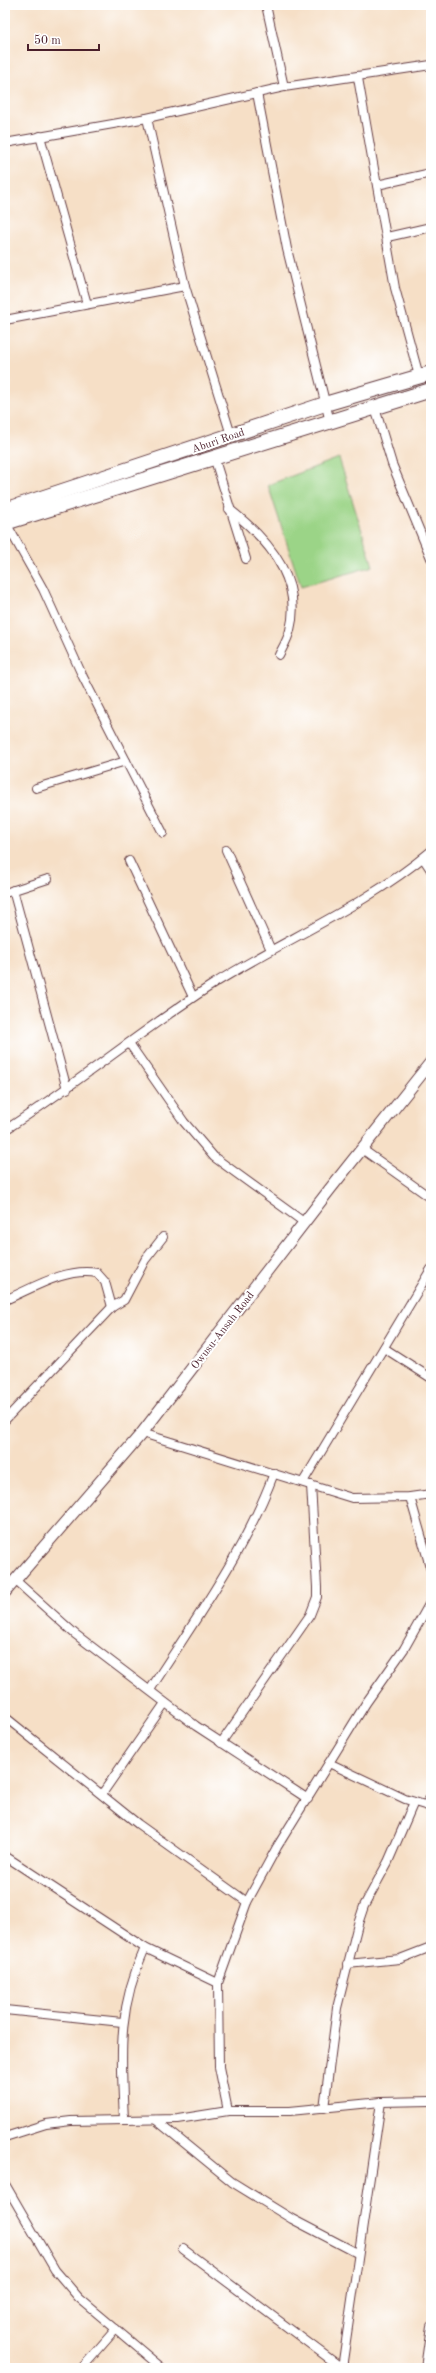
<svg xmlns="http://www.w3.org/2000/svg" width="436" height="2373" font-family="'Old Standard TT',serif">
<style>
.green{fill:#9bd487;stroke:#727a59}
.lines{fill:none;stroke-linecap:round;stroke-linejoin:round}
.street-casing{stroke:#643c42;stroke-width:10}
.secondary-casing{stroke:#643c42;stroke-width:13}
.highway-casing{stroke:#643c42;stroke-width:16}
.street{stroke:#fff;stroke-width:8}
.secondary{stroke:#fff;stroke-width:11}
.highway{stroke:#fff;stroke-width:14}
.labels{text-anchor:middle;stroke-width:4;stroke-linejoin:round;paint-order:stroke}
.street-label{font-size:11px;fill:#4a1f2b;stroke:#fff}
</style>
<rect width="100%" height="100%" fill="#fff"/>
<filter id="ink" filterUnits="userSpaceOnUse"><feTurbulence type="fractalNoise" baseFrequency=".025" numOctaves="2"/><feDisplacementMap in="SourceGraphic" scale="8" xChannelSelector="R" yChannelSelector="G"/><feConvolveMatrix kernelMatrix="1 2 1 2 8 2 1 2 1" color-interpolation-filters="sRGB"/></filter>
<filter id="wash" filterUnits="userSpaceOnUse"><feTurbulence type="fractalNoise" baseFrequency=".012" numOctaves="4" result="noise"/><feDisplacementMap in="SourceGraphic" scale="16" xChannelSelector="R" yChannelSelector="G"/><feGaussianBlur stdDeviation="0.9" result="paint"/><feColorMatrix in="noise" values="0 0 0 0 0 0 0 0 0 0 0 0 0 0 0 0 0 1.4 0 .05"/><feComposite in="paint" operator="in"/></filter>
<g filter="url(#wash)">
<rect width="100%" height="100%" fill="#f6dfc6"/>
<!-- green -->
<path class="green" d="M339,458L373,566L301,587L268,485Z"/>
</g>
<g filter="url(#ink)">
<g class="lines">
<!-- street casing -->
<g class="street-casing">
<g id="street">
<path d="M266,5L284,87"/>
<path d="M358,78L395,288L419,376"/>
<path d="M257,93L287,249L330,422"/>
<path d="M147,118L185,286L231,435"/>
<path d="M40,136L87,304"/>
<path d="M5,143L147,118L284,87L431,65"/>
<path d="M377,185L431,173"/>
<path d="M387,237L431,227"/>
<path d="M5,320L185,286"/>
<path d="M375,408L392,464L431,558"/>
<path d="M214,457L246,559"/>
<path d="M229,509C267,538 303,579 290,630C288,639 283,647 279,655"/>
<path d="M6,523L43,589L83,677L163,833"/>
<path d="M36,788L126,761"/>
<path d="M226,850L271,950"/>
<path d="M423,858L431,870"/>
<path d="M129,861L193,997"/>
<path d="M13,890L67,1089"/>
<path d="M5,893L48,879"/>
<path d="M129,1043L184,1122L214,1157L305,1223"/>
<path d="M5,1130C77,1084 143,1029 215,983C287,938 366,906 431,851"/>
<path d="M362,1149L431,1198"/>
<path d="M5,1300C33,1288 66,1267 97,1273L105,1282L112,1307"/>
<path d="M384,1348L431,1378"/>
<path d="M5,1420L112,1307L124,1300L145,1260L163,1237"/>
<path d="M142,1433L352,1498L410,1497L431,1494"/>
<path d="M303,1482L431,1269"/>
<path d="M410,1497L431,1570"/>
<path d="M15,1580L75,1634L196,1726L308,1799"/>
<path d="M150,1690C195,1620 245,1551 274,1473"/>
<path d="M5,1717L138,1824L247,1902"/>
<path d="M221,1743L310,1615L317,1597V1587L311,1485"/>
<path d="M329,1763L405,1799L431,1807"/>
<path d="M102,1794L165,1703"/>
<path d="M426,1805L431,1796"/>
<path d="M5,1856L145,1948L218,1983"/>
<path d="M347,1964L400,1959L431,1947"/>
<path d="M5,2010L122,2022"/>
<path d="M324,2108L337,2008L358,1924L364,1906L388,1862L414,1802"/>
<path d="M228,2111L219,2067L218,1983L247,1902L277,1847L366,1703L404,1649L431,1601"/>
<path d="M124,2120C121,2054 117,2009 145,1948"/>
<path d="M156,2120L232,2182L292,2219L357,2253"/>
<path d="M5,2137L46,2124L71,2121L178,2119L228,2111H290L381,2102L431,2101"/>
<path d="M5,2184L55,2270L79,2298L162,2368"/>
<path d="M183,2249L342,2368"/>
<path d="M5,2367L6,2368"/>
<path d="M82,2368L116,2329"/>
<path d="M342,2368L381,2102"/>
<path d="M425,2368L431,2326"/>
</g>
</g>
<!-- secondary casing -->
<g class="secondary-casing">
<path id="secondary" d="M5,1592L142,1433L330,1189L431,1062"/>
</g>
<!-- highway casing -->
<g class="highway-casing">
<g id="highway">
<path d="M5,510L325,404L431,373"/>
<path d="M5,523L431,390"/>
</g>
</g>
<!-- street -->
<use href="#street" class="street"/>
<!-- secondary -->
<use href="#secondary" class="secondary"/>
<!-- highway -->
<use href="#highway" class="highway"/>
</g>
</g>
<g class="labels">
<!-- street labels -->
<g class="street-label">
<text transform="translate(218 440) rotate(-19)" y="4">Aburi Road</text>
<text transform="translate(222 1330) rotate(-52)" y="4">Owusu-Ansah Road</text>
</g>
</g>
<!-- margin -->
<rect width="436" height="2373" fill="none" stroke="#fff" stroke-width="20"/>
<!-- scale -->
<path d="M28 44v6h71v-6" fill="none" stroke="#4a1f2b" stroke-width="2"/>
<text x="34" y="44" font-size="12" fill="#4a1f2b" stroke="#ffffff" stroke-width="3" paint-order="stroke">50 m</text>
</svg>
